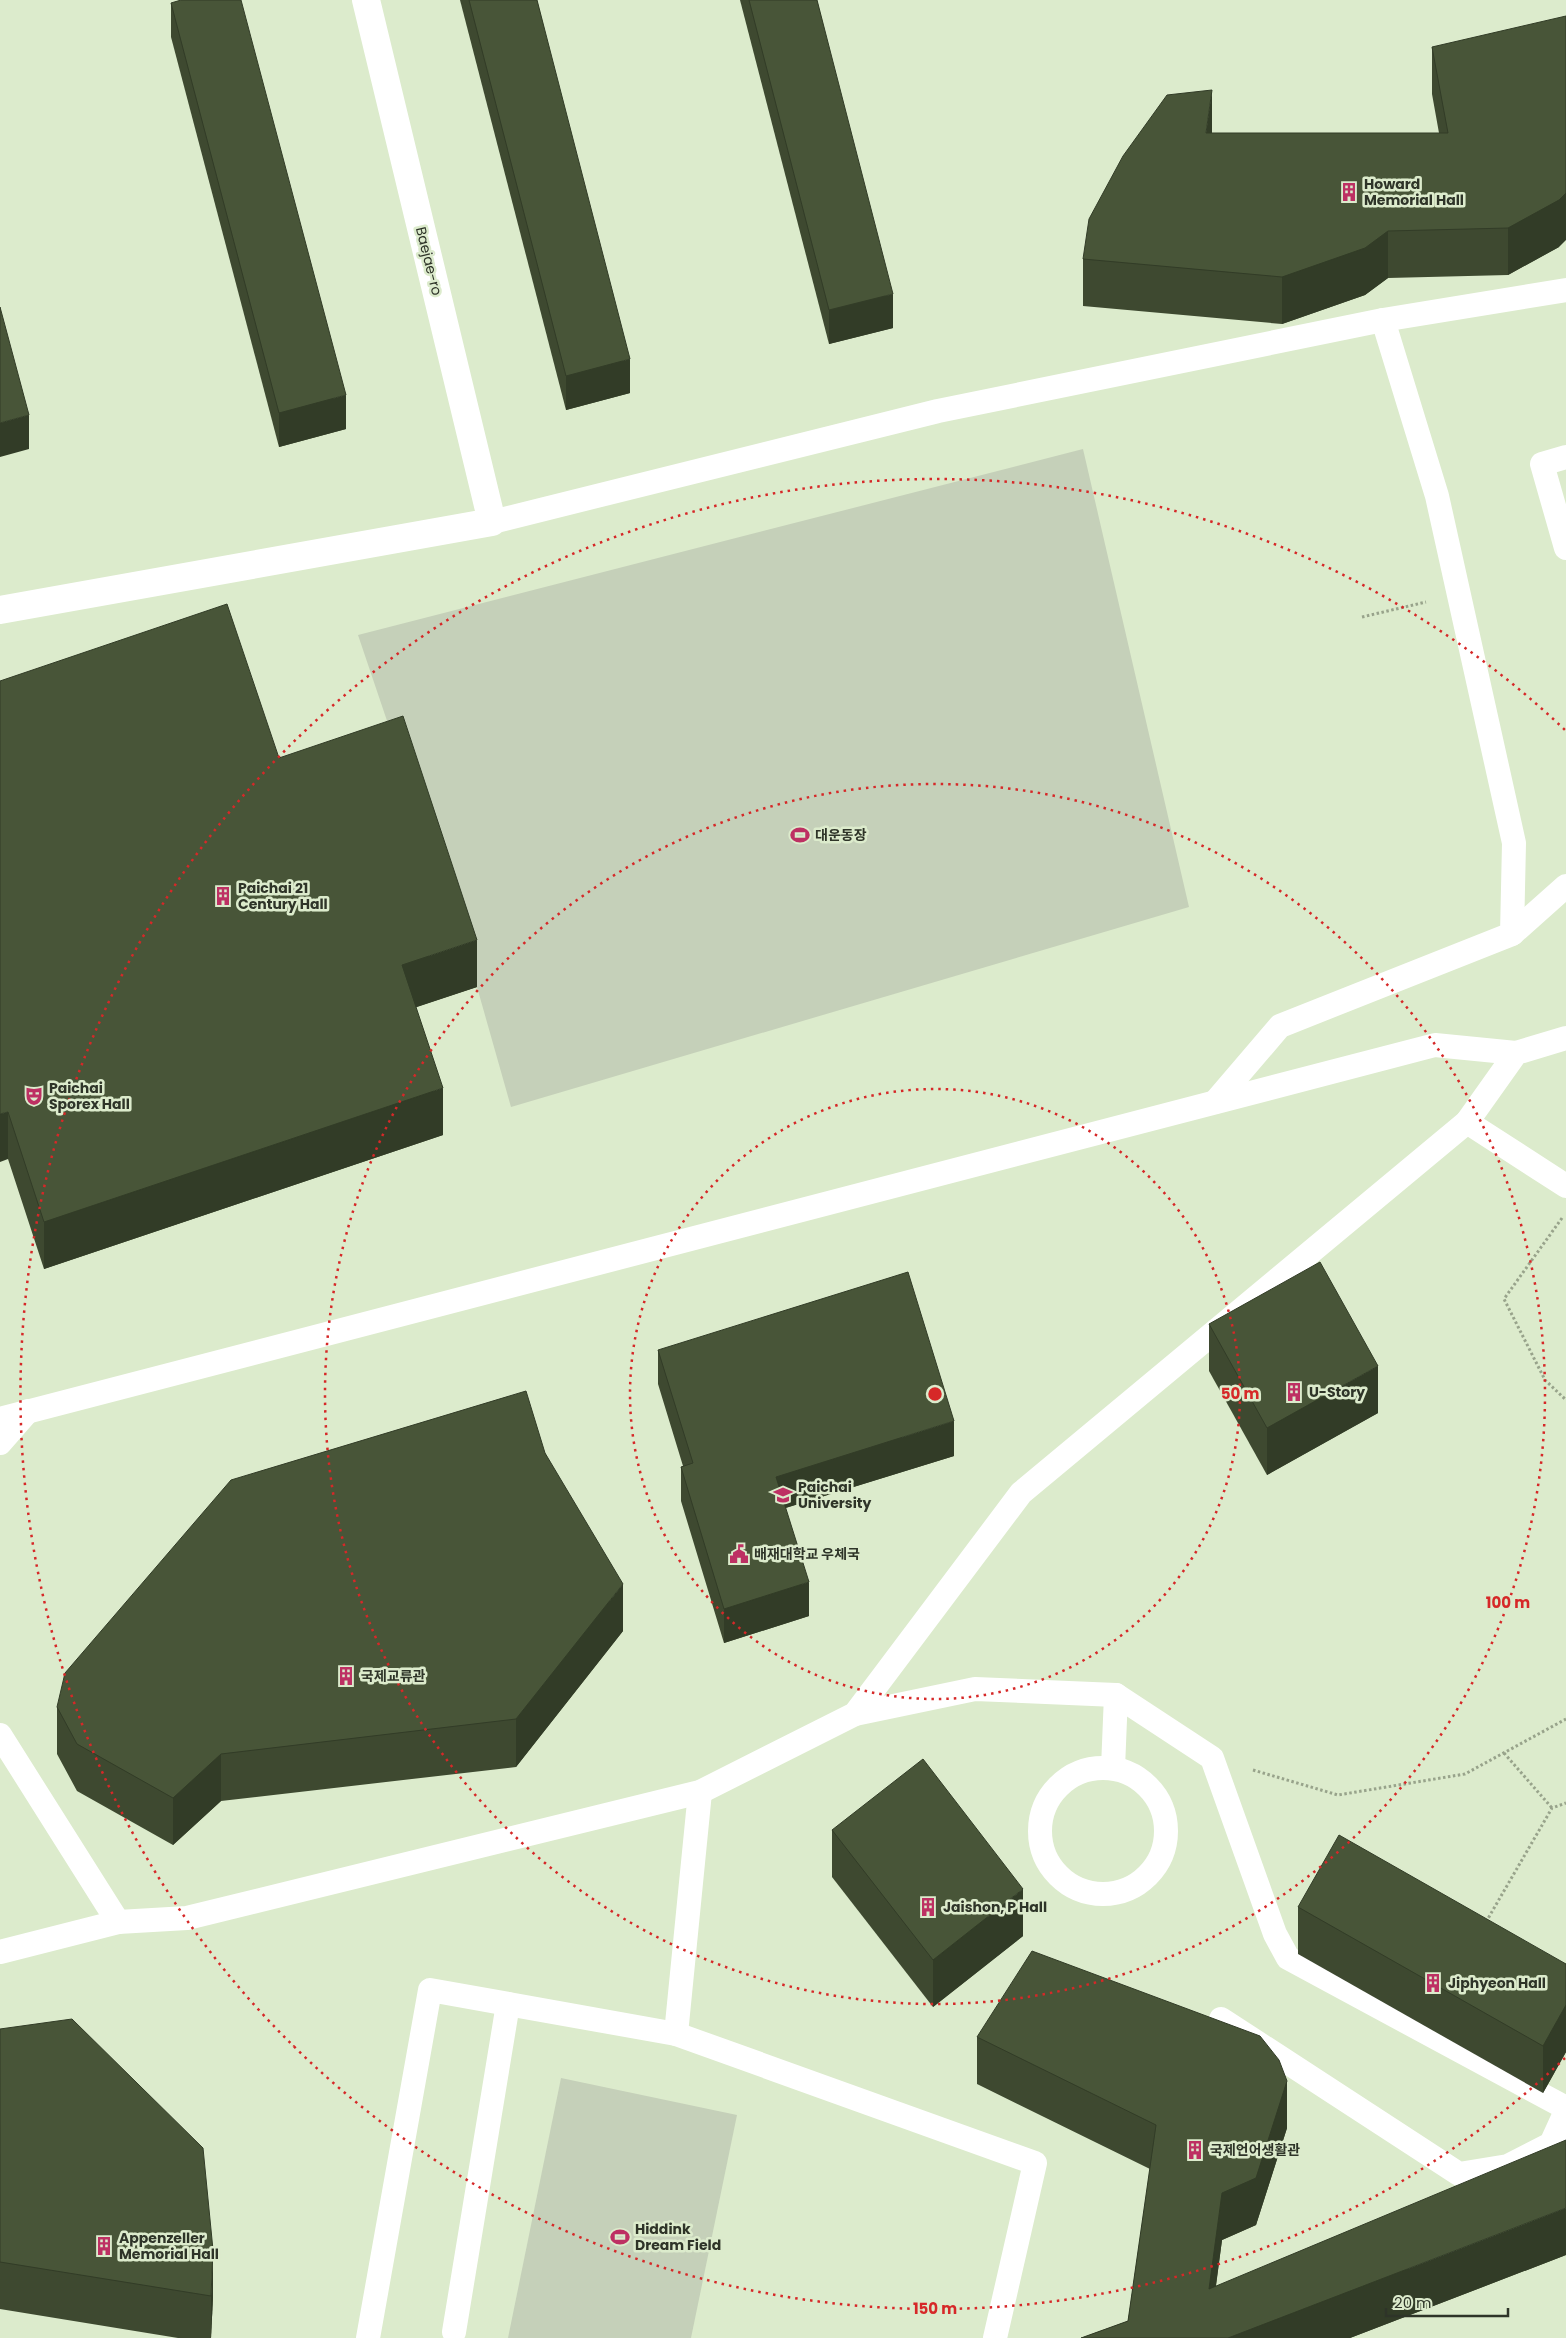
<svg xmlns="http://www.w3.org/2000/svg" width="1566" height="2338" font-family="Poppins,'Noto Sans KR',sans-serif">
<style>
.green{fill:#c5d0b9}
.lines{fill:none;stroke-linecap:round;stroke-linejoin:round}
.path{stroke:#98a38b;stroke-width:3;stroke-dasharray:2.5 2.5;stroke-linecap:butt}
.service{stroke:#fff;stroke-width:24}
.minor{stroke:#fff;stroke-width:28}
.wall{fill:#3e4930}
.shaded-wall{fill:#323c27}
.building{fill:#485538;stroke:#323c27}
.ring{fill:none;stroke:#d62828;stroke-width:2.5;stroke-dasharray:2.5 5}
.labels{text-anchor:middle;stroke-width:5;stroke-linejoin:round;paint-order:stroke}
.poi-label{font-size:14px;font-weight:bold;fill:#2e3428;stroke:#dcebcc;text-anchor:start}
.street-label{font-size:14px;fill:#2e3428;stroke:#dcebcc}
.centre{fill:#d62828;stroke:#dcebcc;stroke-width:2.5}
.ring-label{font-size:15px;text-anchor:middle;font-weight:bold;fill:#d62828;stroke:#dcebcc;stroke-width:5;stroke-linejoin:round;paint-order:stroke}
</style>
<rect width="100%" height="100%" fill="#dcebcc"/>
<!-- green -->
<g class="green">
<path d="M1083,449L1189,907L511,1107L477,987L358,635Z"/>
<path d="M561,2078L737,2115L691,2338H508Z"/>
</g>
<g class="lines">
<!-- path -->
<g class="path">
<path d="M1362,617L1426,602"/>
<path d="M1562,1218L1504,1299L1545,1380L1566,1400"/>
<path d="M1504,1753L1552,1808"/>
<path d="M1253,1770L1338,1795L1465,1774L1566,1719"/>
<path d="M1486,1922L1552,1808L1566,1803"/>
</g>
<!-- service -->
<g class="service">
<path d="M1566,457L1542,464L1566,548"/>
<path d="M492,522L938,411L1383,320L1566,290"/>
<path d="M1512,934L1566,886"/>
<path d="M1215,1102L1280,1026L1512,934L1514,843L1437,496L1383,320"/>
<path d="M1467,1122L1566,1186"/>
<path d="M0,1419L1435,1045L1516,1053"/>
<path d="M0,1443L28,1411"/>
<path d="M855,1714L975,1689L1116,1695L1212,1758L1275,1934L1288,1958L1566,2108"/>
<path d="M0,1735L118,1922"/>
<path d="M1113,1768L1116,1695"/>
<circle cx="1103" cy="1831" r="63"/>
<path d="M0,1952L118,1922L187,1918L700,1792L855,1714L1021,1493L1467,1122L1516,1053L1566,1038"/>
<path d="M1221,2019L1459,2174L1508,2166L1551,2144L1566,2111"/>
<path d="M676,2034L700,1792"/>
<path d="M454,2332L508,2004"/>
<path d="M368,2338L430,1990L676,2034L1035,2163L995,2338"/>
</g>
<!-- minor -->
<path class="minor" d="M0,610L492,522L366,0"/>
</g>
<!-- wall -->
<g class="wall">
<path d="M460,0H537L630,393L566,410Z"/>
<path d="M740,0H817L893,328L829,344Z"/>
<path d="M171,3L346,429L279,447L171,37Z"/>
<path d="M1432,47L1559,247L1508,275L1388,278L1365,295L1282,324L1083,306V259L1212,133H1439L1432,94Z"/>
<path d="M0,681L477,987L416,1007L443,1135L44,1269L8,1159Z"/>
<path d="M1209,1324L1378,1413L1267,1475L1209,1371Z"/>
<path d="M658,1350L954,1456L785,1508L809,1616L724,1643L681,1501V1467L683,1466L658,1384Z"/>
<path d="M545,1453L623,1631L516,1767L221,1801L173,1845L77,1791L57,1754V1707Z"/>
<path d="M832,1830L1023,1936L933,2007L832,1877Z"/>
<path d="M1298,1907L1566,1964V2052L1543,2093L1298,1954Z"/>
<path d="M0,2029L213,2297L211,2338H178L0,2309Z"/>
<path d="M977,2037L1287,2128L1256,2225L1222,2240L1216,2286L1566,2255L1350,2338H1081L1128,2321L1150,2169L977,2084Z"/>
</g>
<!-- shaded-wall -->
<g class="shaded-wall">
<path d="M1212,90V137L1206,133Z"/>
<path d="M1566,193V240L1559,247L1508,275V228Z"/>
<path d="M1388,231V278L1365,295L1282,324V277Z"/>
<path d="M893,294V328L829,344V310Z"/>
<path d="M630,359V393L566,410V376Z"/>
<path d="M346,395V429L279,447V413Z"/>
<path d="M29,415V449L0,457V423Z"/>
<path d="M477,940V987L402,1012V965Z"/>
<path d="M443,1088V1135L44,1269V1222Z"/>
<path d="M8,1112V1159L0,1162V1114Z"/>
<path d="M1378,1366V1413L1267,1475V1428Z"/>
<path d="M954,1421V1456L776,1511V1477Z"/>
<path d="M809,1582V1616L724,1643V1609Z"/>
<path d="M623,1584V1631L516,1767V1719Z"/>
<path d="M221,1754V1801L173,1845V1798Z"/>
<path d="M1023,1889V1936L933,2007V1960Z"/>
<path d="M1566,2005V2052L1543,2093V2046Z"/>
<path d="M1287,2081V2128L1256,2225L1222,2240L1209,2336V2289L1222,2193Z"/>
<path d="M1566,2208V2255L1350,2338H1228Z"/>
<path d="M213,2250V2297L211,2338V2296Z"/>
</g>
<!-- building -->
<g class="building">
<path d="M181,0H241L346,395L279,413L171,3Z"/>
<path d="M469,0H537L630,359L566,376Z"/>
<path d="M749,0H817L893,294L829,310Z"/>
<path d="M1566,16V193L1559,200L1508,228L1388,231L1365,248L1282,277L1083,259L1089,219L1123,156L1167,95L1212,90L1206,133H1448L1432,47Z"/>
<path d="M0,307L29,415L0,423Z"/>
<path d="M227,604L279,758L403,716L477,940L402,965L443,1088L44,1222L8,1112L0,1114V681Z"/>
<path d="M1320,1262L1378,1366L1267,1428L1209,1324Z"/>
<path d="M908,1272L954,1421L776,1477L809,1582L724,1609L681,1467L693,1463L658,1350Z"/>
<path d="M526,1391L545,1453L623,1584L516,1719L221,1754L173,1798L77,1744L57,1707L65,1673L231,1480Z"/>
<path d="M923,1759L1023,1889L933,1960L832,1830Z"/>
<path d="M1339,1835L1566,1964V2005L1543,2046L1298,1907Z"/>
<path d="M1032,1951L1260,2036L1279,2060L1287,2081L1256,2178L1222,2193L1209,2289L1566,2140V2208L1228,2338H1081L1128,2321L1156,2125L977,2037Z"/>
<path d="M72,2019L203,2148L213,2250L211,2296L0,2262V2029Z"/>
</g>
<!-- distance rings -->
<g class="ring">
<circle cx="935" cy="1394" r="305"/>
<circle cx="935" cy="1394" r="610"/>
<path d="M1565 2058A915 915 0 1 1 1565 730"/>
</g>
<!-- icons -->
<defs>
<g id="building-bare" transform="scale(1.5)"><path d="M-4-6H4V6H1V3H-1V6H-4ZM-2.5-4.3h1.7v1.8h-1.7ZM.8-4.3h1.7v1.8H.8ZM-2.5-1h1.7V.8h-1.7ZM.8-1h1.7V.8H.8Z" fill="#bd3063" stroke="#dcebcc" stroke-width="2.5" paint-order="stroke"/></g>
<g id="stadium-bare" transform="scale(1.5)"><path d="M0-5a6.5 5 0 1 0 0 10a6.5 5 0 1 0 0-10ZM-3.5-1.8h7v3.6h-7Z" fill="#bd3063" stroke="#dcebcc" stroke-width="2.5" paint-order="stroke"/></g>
<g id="theatre-bare" transform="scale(1.5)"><path d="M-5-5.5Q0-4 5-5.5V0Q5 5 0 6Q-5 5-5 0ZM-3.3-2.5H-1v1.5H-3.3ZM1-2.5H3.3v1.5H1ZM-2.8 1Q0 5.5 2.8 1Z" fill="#bd3063" stroke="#dcebcc" stroke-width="2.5" paint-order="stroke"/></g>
<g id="university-bare" transform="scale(1.5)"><path d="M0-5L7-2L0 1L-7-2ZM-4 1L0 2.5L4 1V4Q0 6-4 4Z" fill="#bd3063" stroke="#dcebcc" stroke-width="2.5" paint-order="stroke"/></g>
<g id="civic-bare" transform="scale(1.5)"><path d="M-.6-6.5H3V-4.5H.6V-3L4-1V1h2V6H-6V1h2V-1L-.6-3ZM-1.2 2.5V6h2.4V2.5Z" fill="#bd3063" stroke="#dcebcc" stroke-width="2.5" paint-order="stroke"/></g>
</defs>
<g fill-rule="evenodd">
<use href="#building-bare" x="1349" y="192"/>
<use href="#stadium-bare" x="800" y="835"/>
<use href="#building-bare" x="223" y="896"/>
<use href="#theatre-bare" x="34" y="1096"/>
<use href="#building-bare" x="1294" y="1392"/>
<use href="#university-bare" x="783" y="1495"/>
<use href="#civic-bare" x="739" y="1554"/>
<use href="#building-bare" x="346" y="1676"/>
<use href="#building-bare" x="928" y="1907"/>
<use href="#building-bare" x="1433" y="1983"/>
<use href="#building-bare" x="1195" y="2150"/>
<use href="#stadium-bare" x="620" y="2237"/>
<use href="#building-bare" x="104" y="2246"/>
</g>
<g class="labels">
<!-- poi labels -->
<g class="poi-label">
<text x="1364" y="189">Howard<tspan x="1364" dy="16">Memorial Hall</tspan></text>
<text x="815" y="840">대운동장</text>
<text x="238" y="893">Paichai 21<tspan x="238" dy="16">Century Hall</tspan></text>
<text x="49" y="1093">Paichai<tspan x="49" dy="16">Sporex Hall</tspan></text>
<text x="1309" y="1397">U-Story</text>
<text x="798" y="1492">Paichai<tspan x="798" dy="16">University</tspan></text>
<text x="754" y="1559">배재대학교 우체국</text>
<text x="361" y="1681">국제교류관</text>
<text x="943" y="1912">Jaishon, P Hall</text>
<text x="1448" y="1988">Jiphyeon Hall</text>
<text x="1210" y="2155">국제언어생활관</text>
<text x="635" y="2234">Hiddink<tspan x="635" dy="16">Dream Field</tspan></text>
<text x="119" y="2243">Appenzeller<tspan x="119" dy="16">Memorial Hall</tspan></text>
</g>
<!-- street labels -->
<g class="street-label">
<text transform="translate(429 261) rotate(76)" y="5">Baejae-ro</text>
</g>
</g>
<circle cx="935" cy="1394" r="8" class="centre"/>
<g class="ring-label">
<text x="1240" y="1399">50 m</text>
<text x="1508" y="1608">100 m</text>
<text x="935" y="2314">150 m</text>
</g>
<!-- scale -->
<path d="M1386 2308v8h122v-8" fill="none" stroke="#2e3428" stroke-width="2.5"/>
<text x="1394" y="2308" font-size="15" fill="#2e3428" stroke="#dcebcc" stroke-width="4" paint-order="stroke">20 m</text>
</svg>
